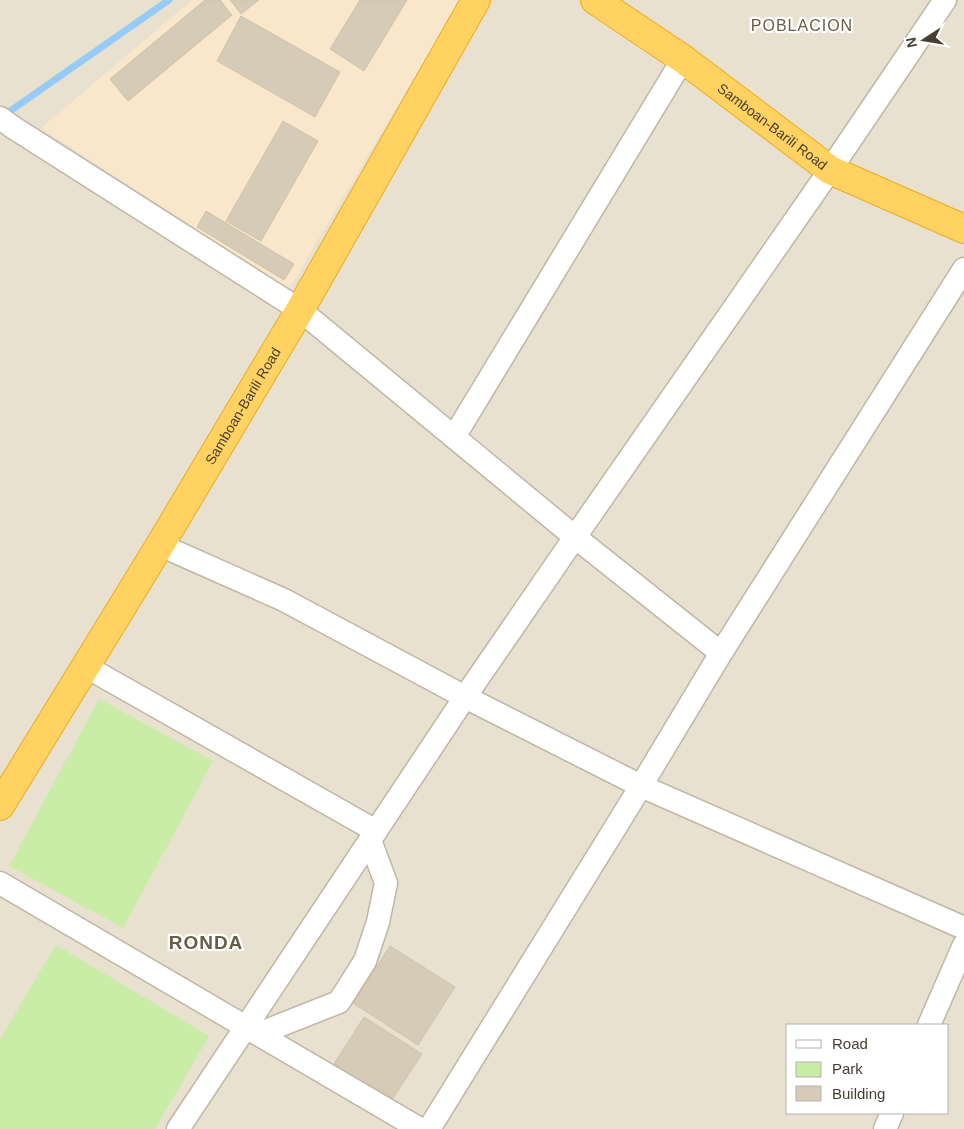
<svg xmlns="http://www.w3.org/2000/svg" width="964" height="1129" font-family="Helvetica,sans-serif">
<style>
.residential{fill:#e8e1cf;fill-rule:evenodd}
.commercial{fill:#f8e7ca}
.green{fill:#c9eca6}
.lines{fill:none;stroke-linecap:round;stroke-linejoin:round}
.stream{stroke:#97cbf7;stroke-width:7}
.building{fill:#d5cbb6;stroke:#d1c3a9}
.minor-casing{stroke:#bfb7a4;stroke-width:25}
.highway-casing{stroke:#edac22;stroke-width:30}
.minor{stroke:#fff;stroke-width:22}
.highway{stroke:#ffd261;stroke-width:28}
.labels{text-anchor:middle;stroke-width:4.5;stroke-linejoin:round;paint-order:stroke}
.street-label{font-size:14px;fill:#453e32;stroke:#fff}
.quarter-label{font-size:16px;letter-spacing:1px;fill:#695d48;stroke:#fff}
.district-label{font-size:19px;font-weight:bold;letter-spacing:1px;fill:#695d48;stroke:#fff}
</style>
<rect width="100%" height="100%" fill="#f3efe2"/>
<!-- residential -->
<path class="residential" d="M0,0H964V1129H0ZM788,1025H948V1113H788Z"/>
<!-- commercial -->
<path class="commercial" d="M192,0H460L289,289L41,128Z"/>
<!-- green -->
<g class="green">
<path d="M99,699L213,761L123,928L9,866Z"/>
<path d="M56,945L209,1036L155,1129H0V1039Z"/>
</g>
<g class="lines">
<!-- stream -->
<path class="stream" d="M3,116L169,0"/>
</g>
<!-- building -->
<g class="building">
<path d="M205,0H220L232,15L128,101L110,79Z"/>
<path d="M230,0H259L241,14Z"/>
<path d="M360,0H407L364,71L330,49Z"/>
<path d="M241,16L340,72L315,117L217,61Z"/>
<path d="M283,121L318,141L261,241L226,221Z"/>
<path d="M206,211L294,264L284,280L197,227Z"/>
<path d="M390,946L455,987L418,1045L353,1003Z"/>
<path d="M364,1017L422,1054L391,1101L334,1064Z"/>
</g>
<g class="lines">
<!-- minor casing -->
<g class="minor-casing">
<g id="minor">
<path d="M0,118L14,128L300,310L575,537L721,653"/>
<path d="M454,437L683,59"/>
<path d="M160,545L284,600L465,697L641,786L964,928"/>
<path d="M85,666L376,831"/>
<path d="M0,883L420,1129"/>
<path d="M929,1025L964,945"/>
<path d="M258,1034L339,1002L365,961L378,922L386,883L370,840"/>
<path d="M178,1129L465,697L575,537L830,170L945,0"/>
<path d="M429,1129L641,786L721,653L964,269"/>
<path d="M885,1129L892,1113"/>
</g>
</g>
<!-- highway casing -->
<g class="highway-casing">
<g id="highway">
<path id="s1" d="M595,0L683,59L830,170L964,229"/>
<path id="s2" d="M0,806L160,545L300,310L476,0"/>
</g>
</g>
<!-- minor -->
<use href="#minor" class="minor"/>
<!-- highway -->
<use href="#highway" class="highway"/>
</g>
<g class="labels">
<!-- street labels -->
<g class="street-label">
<text dy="5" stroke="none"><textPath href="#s1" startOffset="218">Samboan-Barili Road</textPath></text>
<text dy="5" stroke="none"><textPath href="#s2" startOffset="468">Samboan-Barili Road</textPath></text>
</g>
<!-- quarter labels -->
<g class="quarter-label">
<text x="802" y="31">POBLACION</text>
</g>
<!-- district labels -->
<g class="district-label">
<text x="206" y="949">RONDA</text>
</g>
</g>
<!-- legend -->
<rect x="786" y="1024" width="162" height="90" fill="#ffffff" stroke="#b5b2ad"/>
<rect x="796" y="1040" width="25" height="8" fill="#ffffff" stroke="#b5b2ad"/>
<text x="832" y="1049" font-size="15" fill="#453e32">Road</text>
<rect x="796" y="1062" width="25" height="15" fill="#c9eca6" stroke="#b5b2ad"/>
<text x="832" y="1074" font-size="15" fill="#453e32">Park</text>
<rect x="796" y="1086" width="25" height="15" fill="#d5cbb6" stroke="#b5b2ad"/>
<text x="832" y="1099" font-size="15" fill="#453e32">Building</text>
<!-- north arrow -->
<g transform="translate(924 40) rotate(258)" stroke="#ffffff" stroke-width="4" paint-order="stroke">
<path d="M0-4L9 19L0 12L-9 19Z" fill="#453e32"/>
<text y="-8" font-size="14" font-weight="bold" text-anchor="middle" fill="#453e32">N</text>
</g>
</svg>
